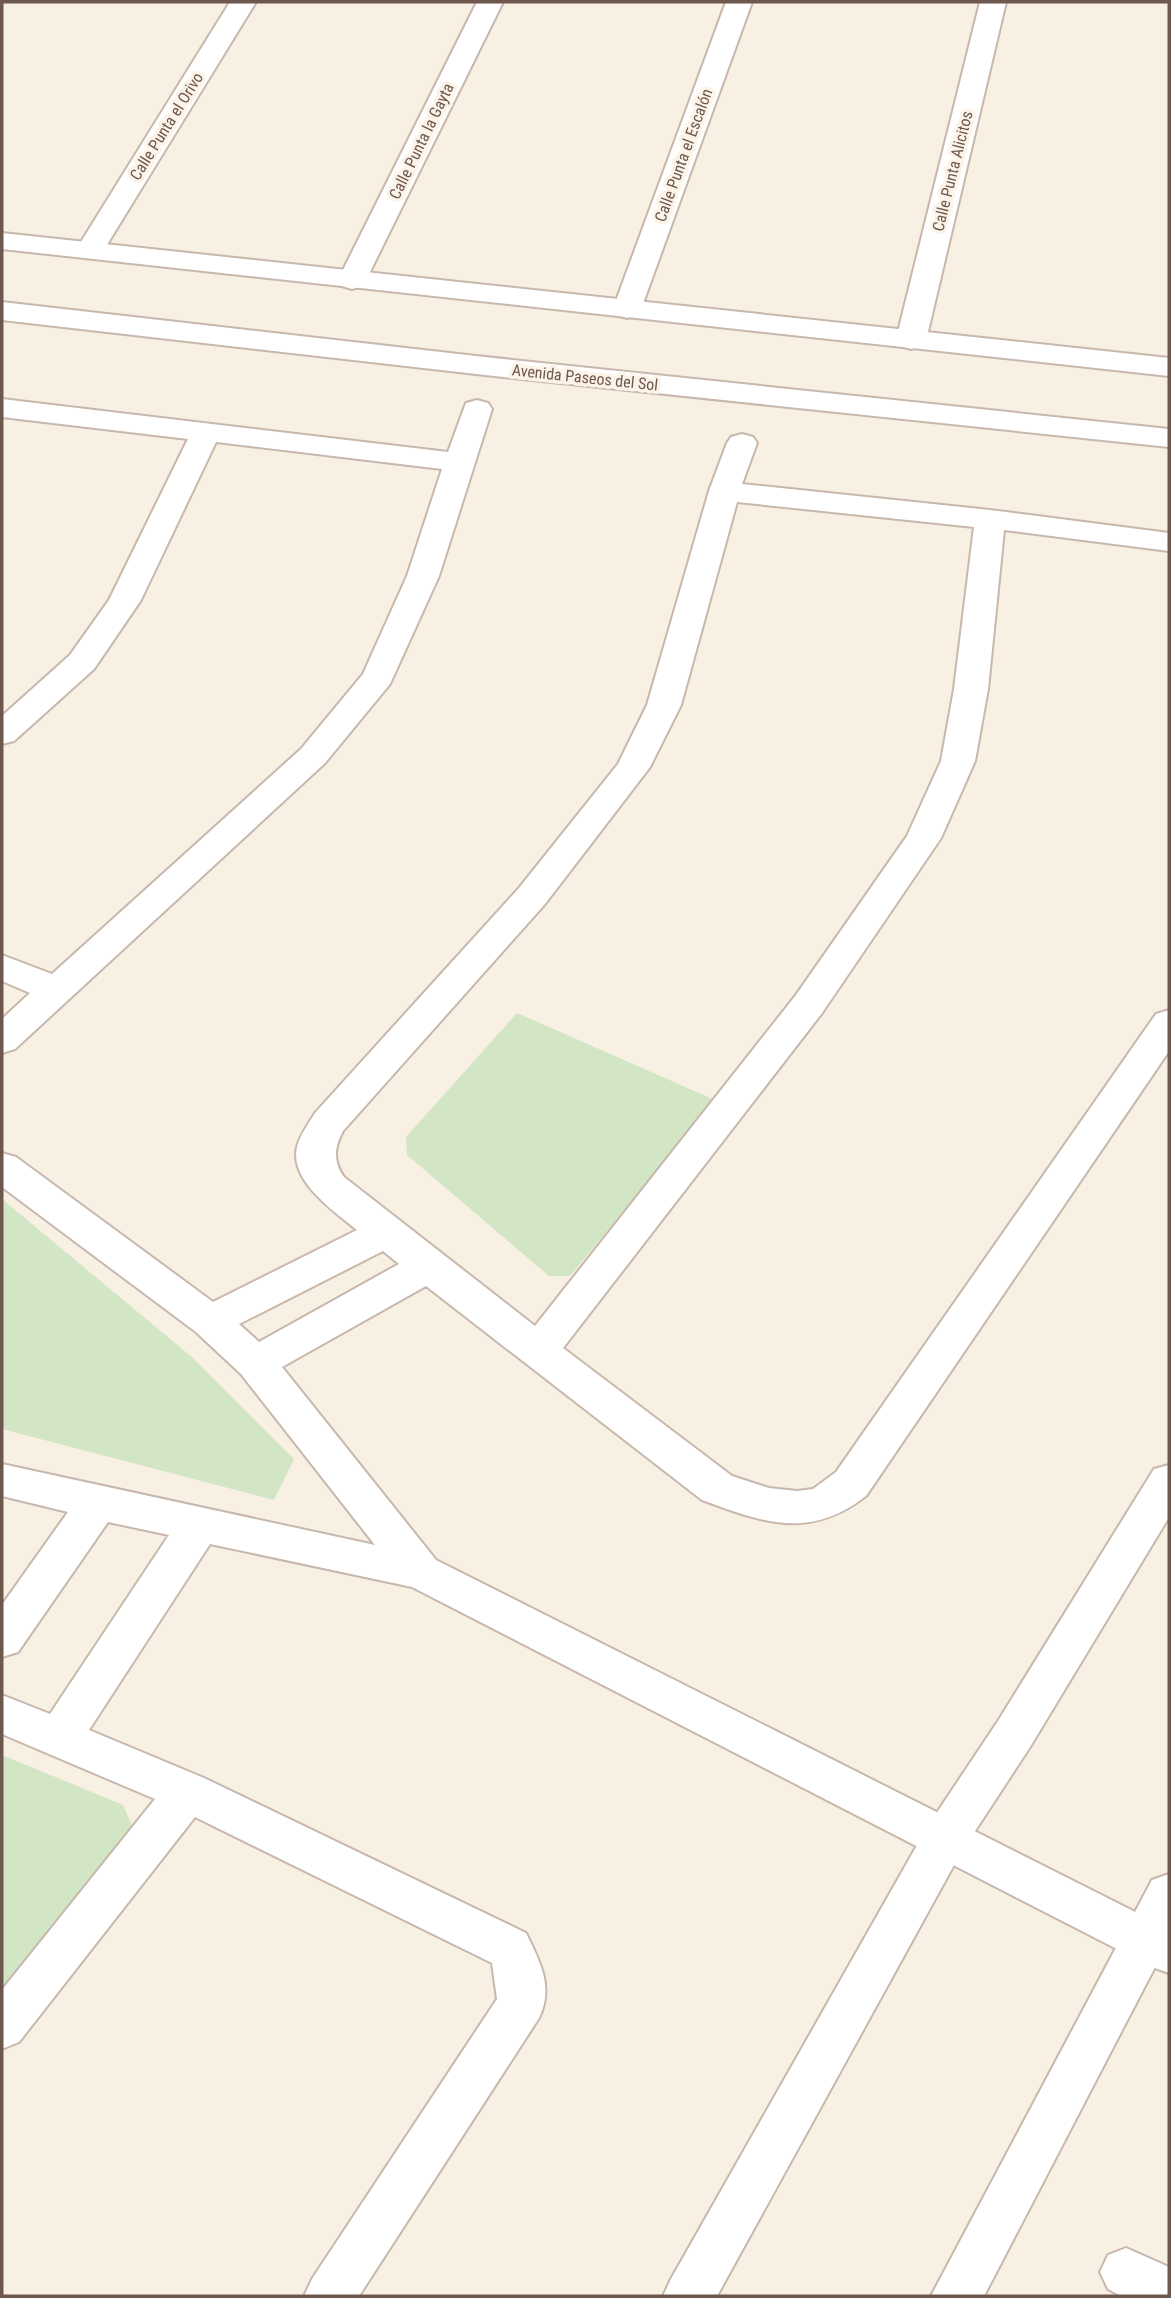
<svg xmlns="http://www.w3.org/2000/svg" width="1171" height="2298" font-family="'Roboto Condensed',sans-serif">
<style>
.green{fill:#d2e5c4}
.lines{fill:none;stroke-linecap:round;stroke-linejoin:round}
.minor-casing{stroke:#c8b7ac;stroke-width:4}
.tertiary-casing{stroke:#c8b7ac;stroke-width:4}
.minor{fill:#fff;fill-rule:evenodd}
.tertiary{fill:#fff;fill-rule:evenodd}
.labels{text-anchor:middle;stroke-width:7;stroke-linejoin:round;paint-order:stroke}
.far-street-label{font-size:16px;fill:#6e574d;stroke:#fcf4e9}
</style>
<rect width="100%" height="100%" fill="#f9f0e4"/>
<!-- green -->
<g class="green">
<path d="M517,1013L715,1100L570,1276H549L407,1155L406,1137Z"/>
<path d="M2,1199L193,1358L294,1459L274,1500L2,1429Z"/>
<path d="M2,1755L123,1805L133,1828L2,1995Z"/>
</g>
<g class="lines">
<!-- minor casing -->
<g class="minor-casing">
<g id="minor">
<path d="M230,2H256L100,256L90,258L80,256L76,250Z"/>
<path d="M477,2H503L366,280L362,286L352,289L342,286L338,280Z"/>
<path d="M726,2H752L641,309L637,315L627,318L617,315L613,309Z"/>
<path d="M980,2H1006L926,340L921,346L911,349L901,346L896,340Z"/>
<path d="M2,399L448,452L466,403L477,400L488,403L492,409L439,576L390,684L325,763L15,1049L2,1053V1019L30,993L2,981V955L52,974L301,749L363,674L407,576L442,469L216,442L141,600L94,669L14,741L2,744V716L70,655L109,600L188,439L2,417Z"/>
<path d="M742,434L753,437L757,443L742,484L990,510L1169,533V551L1004,530L988,689L975,761L941,838L822,1013L563,1348L732,1476L769,1488L797,1491L813,1489L836,1472L1156,1014L1169,1010V1051L866,1496C809,1540 764,1523 702,1500L426,1286L282,1367L436,1560L1169,1929V1973L1152,1967L412,1587L210,1544L89,1730L204,1778L526,1933C540,1962 554,1987 539,2018L359,2296H304L312,2279L497,1999L492,1963L195,1817L19,2042L2,2049V1990L155,1799L2,1734V1695L50,1714L169,1535L108,1522L18,1652L2,1657V1605L68,1512L2,1496V1464L375,1545L241,1374L196,1332L2,1187V1153L16,1157L213,1302L357,1230C335,1212 289,1181 297,1147C300,1135 309,1123 315,1113L519,888L618,764L647,705L709,491L727,443L731,437ZM737,502L974,527L954,689L941,761L907,836L796,995L535,1326L344,1177C333,1161 334,1148 343,1131L545,904L650,767L681,705ZM383,1251L399,1264L259,1342L239,1324Z"/>
<path d="M1126,2248L1169,2267V2296H1121L1108,2289L1100,2272L1108,2255Z"/>
</g>
</g>
<!-- tertiary casing -->
<g class="tertiary-casing">
<g id="tertiary">
<path d="M2,233L1169,358V376L2,249Z"/>
<path d="M2,302L485,357L1169,429V447L485,375L2,320Z"/>
<path d="M1169,1465V1517L1030,1747L960,1854L717,2296H663L671,2279L928,1826L998,1721L1154,1469Z"/>
<path d="M1169,1874V1940L984,2296H931L1152,1880Z"/>
</g>
</g>
<!-- minor -->
<use href="#minor" class="minor"/>
<!-- tertiary -->
<use href="#tertiary" class="tertiary"/>
</g>
<g class="labels">
<!-- far-street labels -->
<g class="far-street-label">
<text transform="translate(166 126) rotate(-58)" y="6">Calle Punta el Orivo</text>
<text transform="translate(421 141) rotate(-64)" y="6">Calle Punta la Gayta</text>
<text transform="translate(683 155) rotate(-70)" y="6">Calle Punta el Escalón</text>
<text transform="translate(952 171) rotate(-76)" y="6">Calle Punta Alicitos</text>
<text transform="translate(585 377) rotate(6)" y="6">Avenida Paseos del Sol</text>
</g>
</g>
<!-- border -->
<rect width="1171" height="2298" fill="none" stroke="#6e574d" stroke-width="7"/>
</svg>
